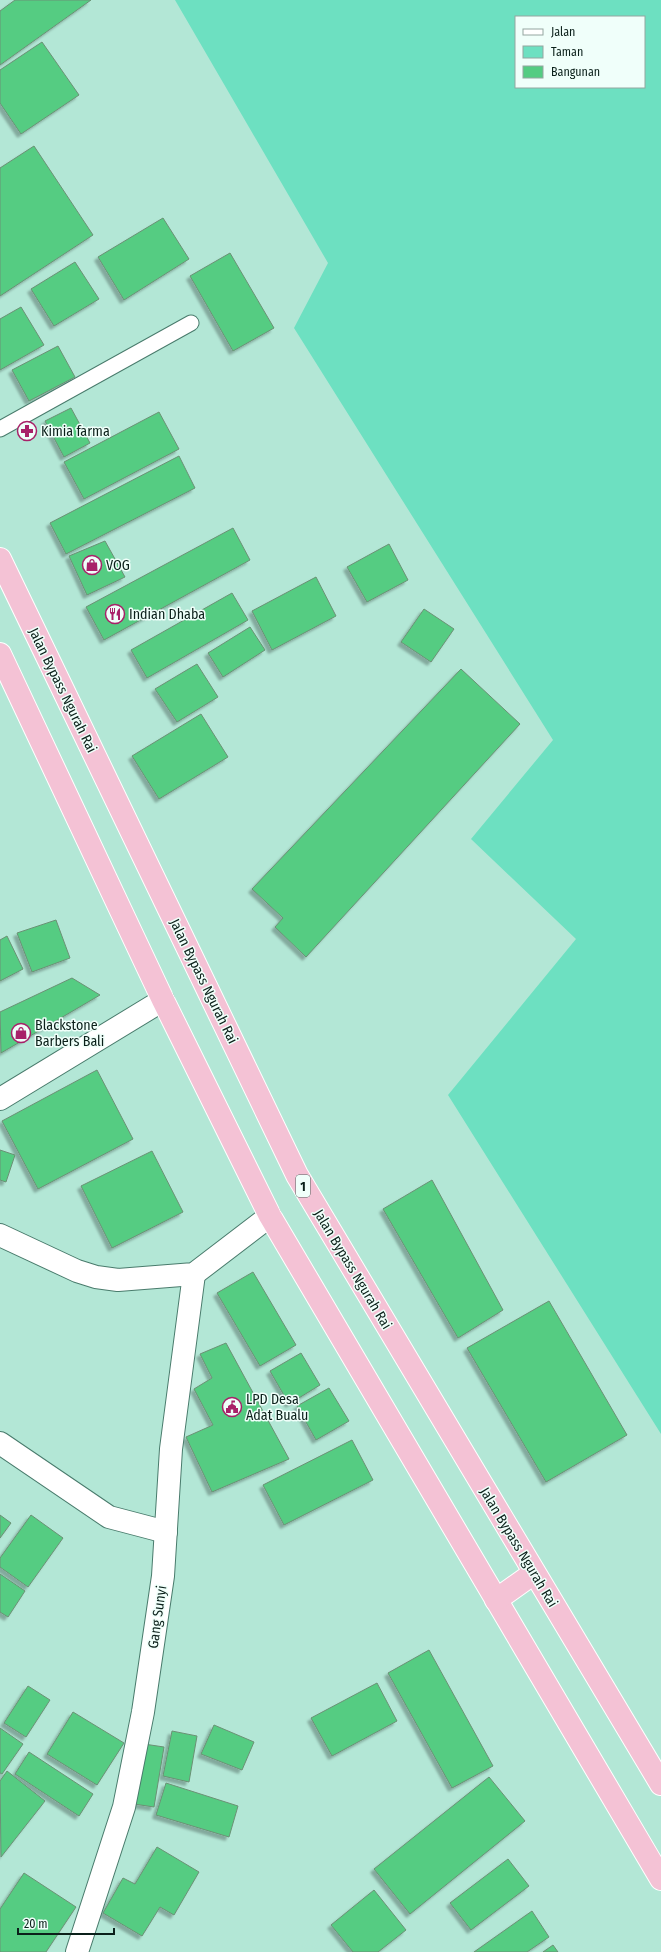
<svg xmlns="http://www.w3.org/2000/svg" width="661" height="1952" font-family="'Fira Sans Condensed',sans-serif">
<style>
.green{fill:#6de0c1;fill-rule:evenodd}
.building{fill:#54cc82;stroke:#6b9175;filter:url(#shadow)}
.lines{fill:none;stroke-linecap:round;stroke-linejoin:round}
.lane-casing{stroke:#497b6c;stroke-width:17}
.street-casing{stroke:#497b6c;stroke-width:24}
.highway-casing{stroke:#fff;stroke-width:24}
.lane{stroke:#fff;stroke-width:15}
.street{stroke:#fff;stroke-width:22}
.highway{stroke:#f4c2d5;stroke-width:22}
.labels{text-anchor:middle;stroke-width:3;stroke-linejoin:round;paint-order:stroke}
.shield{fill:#f0fffa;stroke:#50635d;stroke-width:1}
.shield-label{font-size:13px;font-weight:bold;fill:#0b201a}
.poi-label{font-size:14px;fill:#0b201a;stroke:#f0fffa;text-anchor:start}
.street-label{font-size:14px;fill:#0b201a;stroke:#f0fffa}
</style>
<defs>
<filter id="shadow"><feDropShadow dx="-3.5" dy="3.5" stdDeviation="1" flood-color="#0004"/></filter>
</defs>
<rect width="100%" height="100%" fill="#b3e7d6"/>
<!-- green -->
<path class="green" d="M175,0H661V1434L448,1095L576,939L471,839L553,740L294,328L328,263ZM516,17H644V87H516Z"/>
<!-- building -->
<g class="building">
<path d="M15,0H91L0,65V11Z"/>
<path d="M42,42L79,95L21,134L0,103V70Z"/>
<path d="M34,146L93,235L0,296V168Z"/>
<path d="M163,218L189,259L124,300L98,257Z"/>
<path d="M230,253L274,328L233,351L190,276Z"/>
<path d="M75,262L99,299L54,326L31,289Z"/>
<path d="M21,307L44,345L0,370V319Z"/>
<path d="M58,346L75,377L29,401L12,370Z"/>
<path d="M71,408L90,443L64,457L45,421Z"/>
<path d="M159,412L179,449L84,499L64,462Z"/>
<path d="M179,456L195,488L66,554L50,523Z"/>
<path d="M233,528L250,560L104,640L86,607Z"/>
<path d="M105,541L125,577L87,595L69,556Z"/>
<path d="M389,544L408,580L367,602L347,567Z"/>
<path d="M316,577L336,616L272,650L252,611Z"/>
<path d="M232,593L248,620L147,678L131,650Z"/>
<path d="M424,609L454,629L431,662L401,642Z"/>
<path d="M250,627L265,650L223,677L208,653Z"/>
<path d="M197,664L218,697L177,722L155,689Z"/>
<path d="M461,669L520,724L306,957L275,927L283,918L252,889Z"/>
<path d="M201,714L228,757L159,799L132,756Z"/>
<path d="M56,920L70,958L32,972L17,933Z"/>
<path d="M7,936L23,969L0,981V940Z"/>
<path d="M72,978L100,995L1,1053L0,1012Z"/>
<path d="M97,1070L133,1139L38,1189L2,1121Z"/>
<path d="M0,1150L15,1155L6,1182L0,1180Z"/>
<path d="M152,1151L183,1212L112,1248L81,1186Z"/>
<path d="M432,1180L503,1310L458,1338L383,1209Z"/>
<path d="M253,1272L296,1345L260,1366L217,1293Z"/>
<path d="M549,1301L627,1435L546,1482L467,1348Z"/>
<path d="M226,1343L289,1459L212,1492L186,1437L213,1425L194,1389L212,1378L200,1354Z"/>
<path d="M301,1353L320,1385L289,1404L270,1371Z"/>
<path d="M329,1388L349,1421L316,1440L297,1406Z"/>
<path d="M352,1440L373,1480L284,1525L263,1485Z"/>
<path d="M0,1515L11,1523L0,1538Z"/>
<path d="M31,1515L63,1538L28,1587L0,1567V1558Z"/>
<path d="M0,1574L25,1591L8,1617L0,1612Z"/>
<path d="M429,1650L493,1766L452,1788L388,1673Z"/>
<path d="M377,1683L397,1721L332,1756L311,1718Z"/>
<path d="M28,1686L50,1700L26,1737L4,1723Z"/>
<path d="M73,1712L124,1743L97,1785L47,1754Z"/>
<path d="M214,1725L254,1742L242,1770L201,1754Z"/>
<path d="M0,1728L23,1744L2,1774L0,1773Z"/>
<path d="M172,1731L197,1736L189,1782L163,1776Z"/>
<path d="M144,1744L164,1747L154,1807L134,1804Z"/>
<path d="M29,1752L93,1794L79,1816L15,1774Z"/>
<path d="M7,1771L45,1801L1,1857L0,1781Z"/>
<path d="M489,1777L525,1821L410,1914L374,1869Z"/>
<path d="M166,1783L238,1806L229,1837L156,1815Z"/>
<path d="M157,1847L199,1872L174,1915L160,1907L142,1936L103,1913L123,1878L135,1884Z"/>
<path d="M508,1859L529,1886L471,1930L450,1903Z"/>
<path d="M24,1873L76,1907L46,1952H0V1909Z"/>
<path d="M374,1890L406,1930L378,1952H353L331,1925Z"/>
<path d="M532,1911L549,1937L527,1952H474Z"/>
<path d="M553,1945L558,1952H543Z"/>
</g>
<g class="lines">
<!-- lane casing -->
<g class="lane-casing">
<path id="lane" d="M0,429L191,323"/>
</g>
<!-- street casing -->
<g class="street-casing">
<g id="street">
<path d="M0,1099L163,1000"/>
<path d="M0,1235L77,1271L96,1277L118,1280L194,1274L270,1216"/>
<path d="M0,1443L109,1517L166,1532"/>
<path d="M77,1952L124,1807L143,1712L163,1576L171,1449L194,1274"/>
</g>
</g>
<!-- highway casing -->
<g class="highway-casing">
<g id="highway">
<path d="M0,559L297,1175L661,1784"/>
<path d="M0,654L163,1000L270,1216L661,1879"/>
<path d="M496,1600L534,1573"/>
</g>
</g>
<!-- lane -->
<use href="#lane" class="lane"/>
<!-- street -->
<use href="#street" class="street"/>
<!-- highway -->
<use href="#highway" class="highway"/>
</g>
<!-- icons -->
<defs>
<g id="pharmacy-ring" transform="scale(1)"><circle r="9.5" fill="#f0fffa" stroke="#a82169" stroke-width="1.5"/><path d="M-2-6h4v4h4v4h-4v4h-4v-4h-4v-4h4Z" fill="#a82169"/></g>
<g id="shop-ring" transform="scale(1)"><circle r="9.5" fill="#f0fffa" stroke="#a82169" stroke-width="1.5"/><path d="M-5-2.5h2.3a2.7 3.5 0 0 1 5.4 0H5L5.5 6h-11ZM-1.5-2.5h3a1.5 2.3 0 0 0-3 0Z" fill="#a82169"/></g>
<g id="restaurant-ring" transform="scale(1)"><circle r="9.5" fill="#f0fffa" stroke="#a82169" stroke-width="1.5"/><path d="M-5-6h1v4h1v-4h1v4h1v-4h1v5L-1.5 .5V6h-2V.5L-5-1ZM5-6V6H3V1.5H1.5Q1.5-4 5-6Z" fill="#a82169"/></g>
<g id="civic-ring" transform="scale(1)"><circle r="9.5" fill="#f0fffa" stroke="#a82169" stroke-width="1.5"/><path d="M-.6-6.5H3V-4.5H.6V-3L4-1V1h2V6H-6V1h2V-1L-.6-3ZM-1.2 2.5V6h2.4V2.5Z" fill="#a82169"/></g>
</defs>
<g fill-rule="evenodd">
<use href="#pharmacy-ring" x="27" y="431"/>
<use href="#shop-ring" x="92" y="565"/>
<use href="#restaurant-ring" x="115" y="614"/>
<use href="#shop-ring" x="21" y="1033"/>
<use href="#civic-ring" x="232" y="1407"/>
</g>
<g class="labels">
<!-- shield labels -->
<rect class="shield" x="296" y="1175" width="14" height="22" rx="3"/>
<g class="shield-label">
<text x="303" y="1191">1</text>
</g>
<!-- poi labels -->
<g class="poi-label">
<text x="41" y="436">Kimia farma</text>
<text x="106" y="570">VOG</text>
<text x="129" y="619">Indian Dhaba</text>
<text x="35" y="1030">Blackstone<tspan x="35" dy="16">Barbers Bali</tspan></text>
<text x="246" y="1404">LPD Desa<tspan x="246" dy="16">Adat Bualu</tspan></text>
</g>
<!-- street labels -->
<g class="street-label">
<text transform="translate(63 690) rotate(64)" y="5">Jalan Bypass Ngurah Rai</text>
<text transform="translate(204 981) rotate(64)" y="5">Jalan Bypass Ngurah Rai</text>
<text transform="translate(353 1269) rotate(59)" y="5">Jalan Bypass Ngurah Rai</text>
<text transform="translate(519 1547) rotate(59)" y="5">Jalan Bypass Ngurah Rai</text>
<text transform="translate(157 1617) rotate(-82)" y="5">Gang Sunyi</text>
</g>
</g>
<!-- legend -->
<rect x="515" y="16" width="130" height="72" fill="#f0fffa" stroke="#94a6a0"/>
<rect x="523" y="29" width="20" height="6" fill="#ffffff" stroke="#94a6a0"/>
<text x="551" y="36" font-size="12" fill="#0b201a">Jalan</text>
<rect x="523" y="46" width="20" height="12" fill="#6de0c1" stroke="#94a6a0"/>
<text x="551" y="56" font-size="12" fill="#0b201a">Taman</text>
<rect x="523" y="66" width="20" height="12" fill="#54cc82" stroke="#94a6a0"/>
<text x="551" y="76" font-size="12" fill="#0b201a">Bangunan</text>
<!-- scale -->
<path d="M18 1928v6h96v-6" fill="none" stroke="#0b201a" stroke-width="2"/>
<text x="24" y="1928" font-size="12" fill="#0b201a" stroke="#f0fffa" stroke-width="3" paint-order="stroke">20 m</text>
</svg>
